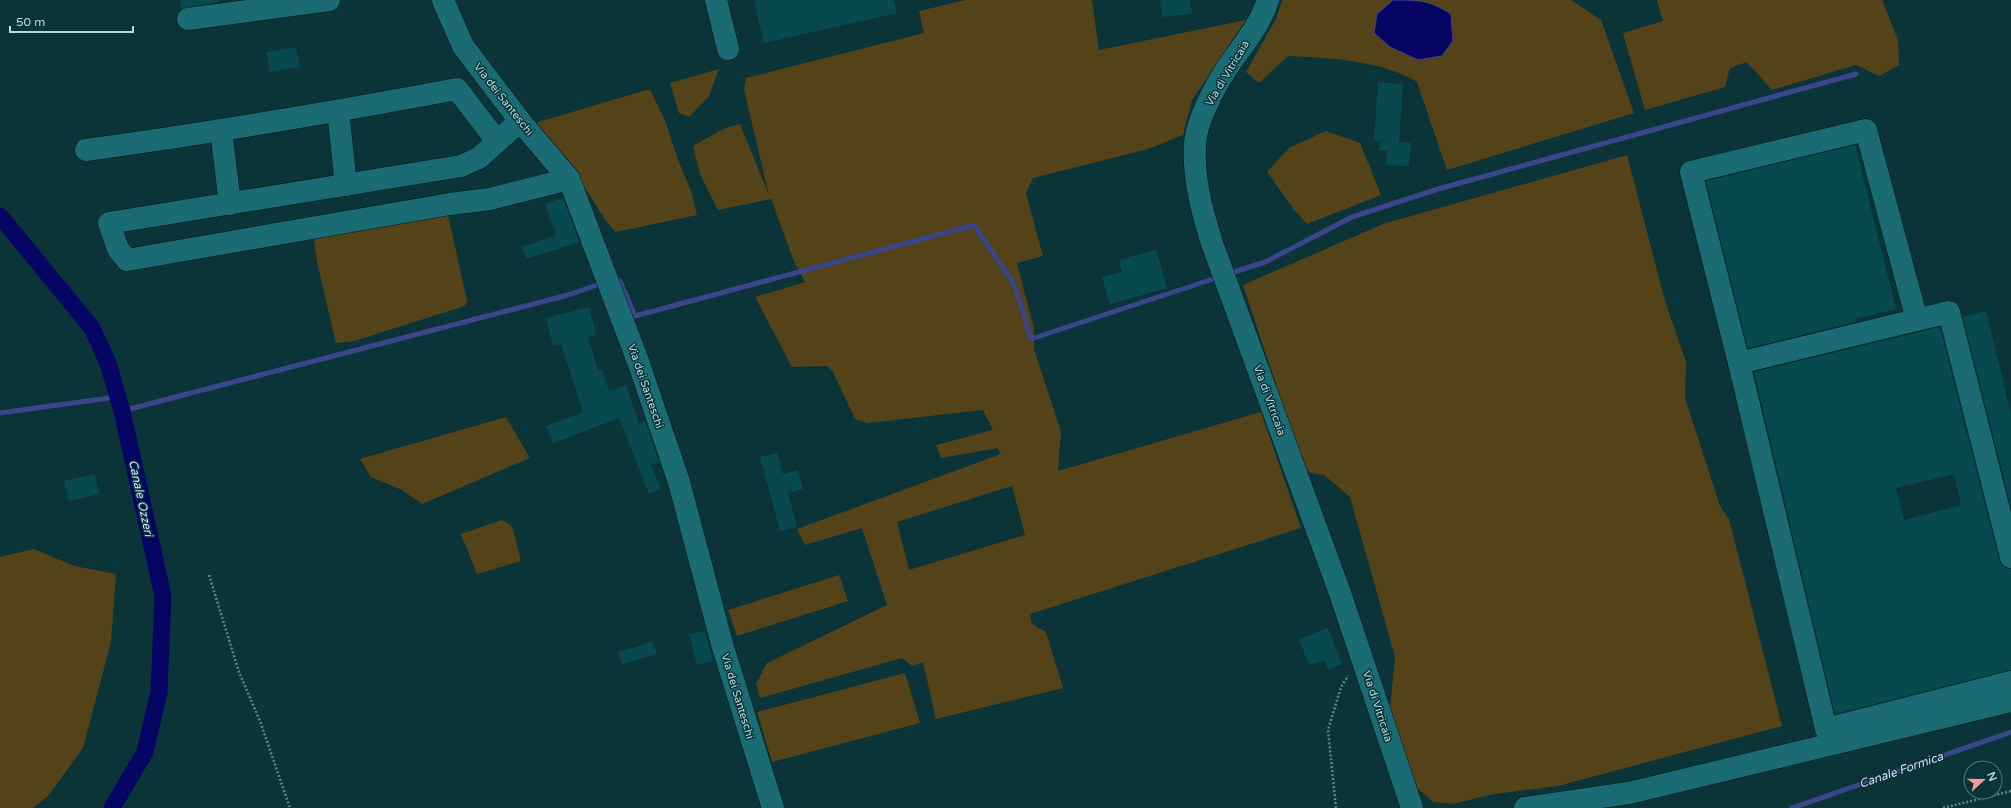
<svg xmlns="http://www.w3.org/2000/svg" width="2011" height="808" font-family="'Varela Round',sans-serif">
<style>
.green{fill:#544218;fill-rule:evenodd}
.water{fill:#060564;stroke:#3b4589}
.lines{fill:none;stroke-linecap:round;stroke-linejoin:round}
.stream{stroke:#3b4589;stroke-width:5}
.canal{stroke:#060564;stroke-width:17}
.building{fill:#084950;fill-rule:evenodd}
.minor-casing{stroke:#031a1d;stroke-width:23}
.path{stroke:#5e8489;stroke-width:2.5;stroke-dasharray:2 2;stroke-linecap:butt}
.minor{stroke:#1b6b75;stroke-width:22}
.labels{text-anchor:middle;stroke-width:3;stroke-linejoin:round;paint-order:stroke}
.street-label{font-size:11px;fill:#b6d9de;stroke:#0b3439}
.water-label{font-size:12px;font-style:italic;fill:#d4dff8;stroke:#0b3439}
</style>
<rect width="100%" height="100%" fill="#0b3439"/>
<!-- green -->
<g class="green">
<path d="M966,0H1092L1099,50L1246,20L1192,100L1183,135L1148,149L1033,178L1026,193L1043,256L1017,263L1034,329V349L1061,432L1058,471L1261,412L1301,528L1030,614L1032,624L1046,632L1063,688L936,719L923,662L912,666L902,658L760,698L756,684L767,663L887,605L862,528L805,545L797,529L1001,454L998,448L941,458L936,445L993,430L983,410L868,423L855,419L833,372L827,366L792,367L755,297L805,282L793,259L771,199L718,210L700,174L693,146L723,129L740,124L769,195L744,90L746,78L924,33L919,11ZM1012,486L1025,535L909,570L897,522Z"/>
<path d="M1282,0H1571L1601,20L1634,113L1447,170L1417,82C1382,60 1328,58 1288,56L1259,83L1246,72L1276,19Z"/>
<path d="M1657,0H1882L1898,40L1899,65L1879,76L1856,65L1772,90L1747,62L1730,68L1725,87L1645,110L1623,33L1663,21Z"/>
<path d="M719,69L709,96L689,117L679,113L670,83Z"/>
<path d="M650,89L666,123L678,160L691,191L697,215L616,232L606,221L576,174L535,123Z"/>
<path d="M1326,131L1360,143L1381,195L1307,224L1295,211L1267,172L1289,148Z"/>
<path d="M1627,155L1665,301L1686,362L1685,398L1720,506L1729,519L1782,726L1558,786L1494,794L1453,804L1433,802L1416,787L1390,709L1395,657L1350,497L1324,475L1310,473L1303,466L1243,285L1383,224Z"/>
<path d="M447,211L467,300L465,306L354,341L336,343L317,262L313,234Z"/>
<path d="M506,417L530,458L422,504L402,490L371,477L360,459Z"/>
<path d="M502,520L512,526L521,561L477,574L461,534Z"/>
<path d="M34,549L74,566L116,574L111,642L83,748L48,796L33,808H0V557Z"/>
<path d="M839,575L848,601L737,636L728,610Z"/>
<path d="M905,673L920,723L772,762L757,712Z"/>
</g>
<!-- water -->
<path class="water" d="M1393,0C1419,0 1429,0 1451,14L1453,41L1442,56L1418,60L1390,47L1374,33L1377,14Z"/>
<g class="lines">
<!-- stream -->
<g class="stream">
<path d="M1228,274L1265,262L1352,217L1438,189L1856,74"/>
<path d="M620,281L635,316L974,225L1014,284L1031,339L1219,277"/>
<path d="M122,411L568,295L600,284"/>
<path d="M0,413L116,397"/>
<path d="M1792,808L2011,732"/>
</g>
<!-- canal -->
<path class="canal" d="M0,216L92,328L108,363L122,411L163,596L159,692L145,752L112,808"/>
</g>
<!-- building -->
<g class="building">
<path d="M180,0H218V2L181,9Z"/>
<path d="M754,0H894L897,13L764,43Z"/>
<path d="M1160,0H1190L1192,14L1162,17Z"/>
<path d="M296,47L300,67L270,72L266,52Z"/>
<path d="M1378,82L1403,84L1399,142L1411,143L1409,166L1386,165L1387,151L1379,150L1380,141H1374Z"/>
<path d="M1855,145L1896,309L1854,319L1855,322L1748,348L1706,181Z"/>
<path d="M563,198L579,242L526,259L522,247L556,235L545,204Z"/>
<path d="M1156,250L1167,288L1110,304L1102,277L1122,272L1119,260Z"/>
<path d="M589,307L596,335L588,337L598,371L602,370L609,391L626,385L639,424L645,421L659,462L651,465L661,489L649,494L619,418L553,443L546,426L583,412L561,344L553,346L546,318Z"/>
<path d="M1986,311L2011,414V506L1963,317Z"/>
<path d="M1940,327L1999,560L2002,566L2011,569V670L1835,714L1754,372ZM1954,474L1961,505L1904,520L1896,488Z"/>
<path d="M777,453L783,474L798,470L803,489L788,493L797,527L780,531L760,457Z"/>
<path d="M95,474L99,494L69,501L64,481Z"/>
<path d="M1328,628L1342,664L1328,670L1325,660L1309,665L1299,639Z"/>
<path d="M705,631L713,661L697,665L689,634Z"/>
<path d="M653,642L657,654L622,664L618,652Z"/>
</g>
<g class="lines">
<!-- minor casing -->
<g class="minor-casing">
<g id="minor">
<path d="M443,0L463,46L520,121L569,179L639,364L679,482L722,644L773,808"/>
<path d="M716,0L728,49"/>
<path d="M1268,0C1260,26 1242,46 1227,68C1215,86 1196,122 1195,144C1193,179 1202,212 1213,246L1340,593L1412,808"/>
<path d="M188,19L329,0"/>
<path d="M338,111L346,185"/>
<path d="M520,121L479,158L461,166L109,223L118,249L127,260L450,204L490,199L569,179"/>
<path d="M221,130L230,204"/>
<path d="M86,150C210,133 334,112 457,89L497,141"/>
<path d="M1739,363L1691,172L1866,130L1917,320"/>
<path d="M2011,557L1949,312L1739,363L1826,729L2011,682"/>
<path d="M1525,808L1629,793L2011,701"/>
</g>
</g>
<!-- path -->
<g class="path">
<path d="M209,575L239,672L260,721L290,808"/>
<path d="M1336,808L1328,730L1341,687L1348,676"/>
<path d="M1943,808L2011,791"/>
</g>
<!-- minor -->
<use href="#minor" class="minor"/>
</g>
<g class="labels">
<!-- street labels -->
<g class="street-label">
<text transform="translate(1227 73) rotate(-59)" y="4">Via di Vitricaia</text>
<text transform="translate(504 99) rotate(52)" y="4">Via dei Santeschi</text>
<text transform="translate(646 386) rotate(71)" y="4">Via dei Santeschi</text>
<text transform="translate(1270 400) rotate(70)" y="4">Via di Vitricaia</text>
<text transform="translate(738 696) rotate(73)" y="4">Via dei Santeschi</text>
<text transform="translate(1378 706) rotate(72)" y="4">Via di Vitricaia</text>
</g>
<!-- water labels -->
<g class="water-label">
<text transform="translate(141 498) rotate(78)" y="4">Canale Ozzeri</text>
<text transform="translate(1901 770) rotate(-19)" y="4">Canale Formica</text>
</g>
</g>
<!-- north arrow -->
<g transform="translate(1983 780) rotate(69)"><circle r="19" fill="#0b3439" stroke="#4f767b"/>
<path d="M0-3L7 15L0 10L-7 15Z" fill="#f59c92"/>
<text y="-6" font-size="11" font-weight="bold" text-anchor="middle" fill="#b6d9de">N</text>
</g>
<!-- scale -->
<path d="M10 26v6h123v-6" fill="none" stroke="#b6d9de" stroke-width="2"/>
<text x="16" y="26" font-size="12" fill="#b6d9de" stroke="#0b3439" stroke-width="3" paint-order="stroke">50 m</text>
</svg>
